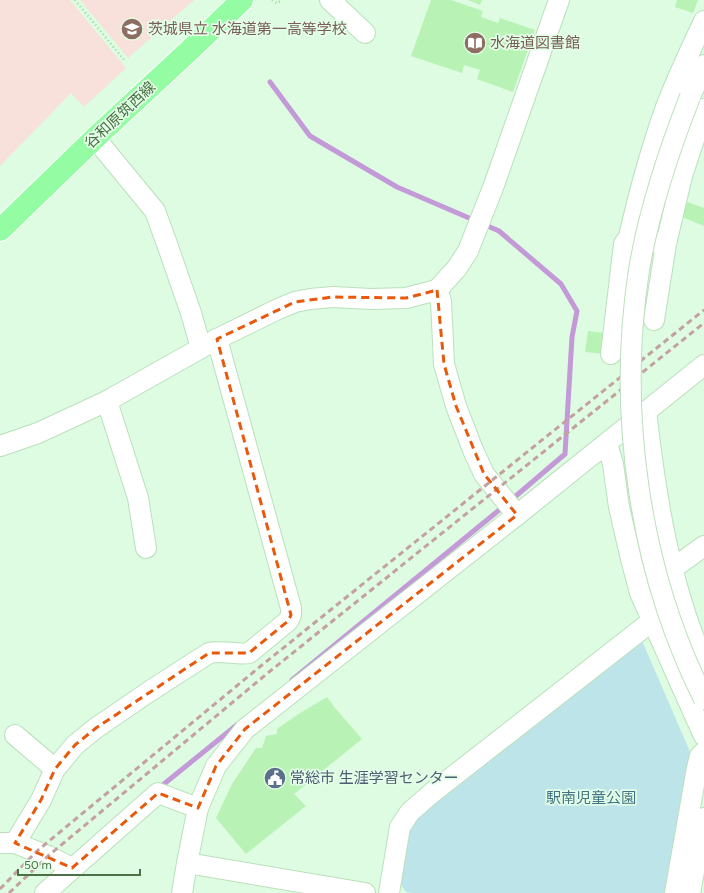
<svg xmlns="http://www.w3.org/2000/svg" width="704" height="893" font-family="Figtree,'Noto Sans JP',sans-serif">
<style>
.education{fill:#f8e0db}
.green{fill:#bde4e9}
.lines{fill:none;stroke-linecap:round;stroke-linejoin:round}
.stream{stroke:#c499d7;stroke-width:5}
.building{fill:#b9f2b5}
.minor-casing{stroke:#bbe0bb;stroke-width:22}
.major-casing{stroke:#fff;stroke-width:24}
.path{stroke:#9ed699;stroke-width:2.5;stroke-dasharray:1 3;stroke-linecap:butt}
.minor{stroke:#fff;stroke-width:20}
.major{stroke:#94fda4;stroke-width:22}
.rail{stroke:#c4a09e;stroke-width:3;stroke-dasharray:6 4;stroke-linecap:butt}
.minor-bridge-casing{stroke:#bbe0bb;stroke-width:22;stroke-linecap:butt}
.minor-bridge{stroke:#fff;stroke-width:20}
.marked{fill:none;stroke:#e8590c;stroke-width:3;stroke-dasharray:8 5;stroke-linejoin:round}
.labels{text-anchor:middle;stroke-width:3.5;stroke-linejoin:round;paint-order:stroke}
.education-label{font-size:15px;fill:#785e54;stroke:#e4ffe8;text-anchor:start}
.street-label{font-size:15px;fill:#4b7246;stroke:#e4ffe8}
.service-label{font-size:15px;fill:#4e5e75;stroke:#e4ffe8;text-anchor:start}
.park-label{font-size:15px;fill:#437584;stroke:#e4ffe8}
</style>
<rect width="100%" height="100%" fill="#ddfce2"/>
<!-- education -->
<g class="education">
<path d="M0,0H70L126,68L84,107L71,93L0,166Z"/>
<path d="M80,0H194L128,58Z"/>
</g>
<!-- green -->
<path class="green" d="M639,642L643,643L694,761L670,893H413L406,892L399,882L410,823Z"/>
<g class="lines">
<!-- stream -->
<g class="stream">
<path d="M270,82L310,136L397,187L476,221"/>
<path d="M483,224L499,231L561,284L577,311L572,337L565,454L510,501"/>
<path d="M292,680L504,506"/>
<path d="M159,788L238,724"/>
</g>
</g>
<!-- building -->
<g class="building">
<path d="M431,0H451L483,11L481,17L498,23L500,18L535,30L513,92L477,79L480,70L464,65L462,73L411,56Z"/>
<path d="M468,0H482L480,5Z"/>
<path d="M677,0H698L693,13L675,7Z"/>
<path d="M687,202L704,208V226L682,217Z"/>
<path d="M588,331L606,333L604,354L585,352Z"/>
<path d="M327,697L335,708L362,739L294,794L306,806L246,854L216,818L232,784L256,748H262L266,736L277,734V729L300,713Z"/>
</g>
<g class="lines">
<!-- minor casing -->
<g class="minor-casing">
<g id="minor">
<path d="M330,0L365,33"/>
<path d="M704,21C691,49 677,78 666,107C651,149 639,193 629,237L666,244L682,176L704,109"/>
<path d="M690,97L704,65"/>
<path d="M95,138L155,211L167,244L191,313L201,348"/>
<path d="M437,290L441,301L444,364L456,406L473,450L484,474L517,515"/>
<path d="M654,320L666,244"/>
<path d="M611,354L624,244L629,237"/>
<path d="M107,401L138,498L146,548"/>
<path d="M646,411C656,497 669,583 704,663"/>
<path d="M607,444L613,464L619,507L631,559L640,593L704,736"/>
<path d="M0,446L38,433L107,401L217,339L278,309L295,302L310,299L333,297L371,299L406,298L437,290L457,268L468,251L494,185L559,0"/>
<path d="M667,579L672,569L704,546"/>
<path d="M15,735L55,769"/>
<path d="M0,843H15L48,856L72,868"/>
<path d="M15,843L41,800L55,769L75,745L96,728L150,691L209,653C222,650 236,655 249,653L288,621L291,615V608L217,339"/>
<path d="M187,863L365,893"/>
<path d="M45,893L158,793L198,808"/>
<path d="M182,893L187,863L198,808L216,766L245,729L517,515L704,365"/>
<path d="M389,893L400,827L410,812L433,792L652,621"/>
<path d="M675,893L697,768L700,756L704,752"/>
<path d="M690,893L704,818"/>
</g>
</g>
<!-- major casing -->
<g class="major-casing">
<path id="major" d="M0,230L95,138L191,49L242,0"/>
</g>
<!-- path -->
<g class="path">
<path d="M75,0L125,61"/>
<path d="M272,0L277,3L282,0"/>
</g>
<!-- minor -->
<use href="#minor" class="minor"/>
<!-- major -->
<use href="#major" class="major"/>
<!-- rail -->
<g class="rail">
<path d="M0,889L37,851L262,665L704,310"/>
<path d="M9,893L48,856L269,672L704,323"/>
</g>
<!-- minor-bridge casing -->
<g class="minor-bridge-casing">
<path id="minor-bridge" d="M690,97C668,153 649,210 639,270C617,412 639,570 704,699"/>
</g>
<!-- minor-bridge -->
<use href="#minor-bridge" class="minor-bridge"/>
</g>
<!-- marked area -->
<path class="marked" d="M437,290L444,364L456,406L484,474L517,515L245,729L216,766L198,808L158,793L72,868L15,843L41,800L55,769L75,745L96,728L209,653H249L288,621L291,615L217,339L295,302L333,297L406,298Z"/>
<!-- icons -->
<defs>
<g id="school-disc" transform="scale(1.15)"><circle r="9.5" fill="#8d6e63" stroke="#e4ffe8"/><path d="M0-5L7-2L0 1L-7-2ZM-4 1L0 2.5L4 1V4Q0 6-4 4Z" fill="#fff"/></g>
<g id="library-disc" transform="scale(1.15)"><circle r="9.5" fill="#8d6e63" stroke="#e4ffe8"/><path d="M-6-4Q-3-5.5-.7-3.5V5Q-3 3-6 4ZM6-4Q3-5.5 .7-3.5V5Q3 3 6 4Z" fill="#fff"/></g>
<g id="civic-disc" transform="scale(1.15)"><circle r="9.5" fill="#5c6f8a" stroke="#e4ffe8"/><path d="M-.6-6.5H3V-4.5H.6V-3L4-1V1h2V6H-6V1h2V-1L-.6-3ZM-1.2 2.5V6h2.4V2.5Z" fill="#fff"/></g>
</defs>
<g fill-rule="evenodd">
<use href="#school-disc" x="132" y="29"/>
<use href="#library-disc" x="475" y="43"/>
<use href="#civic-disc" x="275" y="778"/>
</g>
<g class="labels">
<!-- education labels -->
<g class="education-label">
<text x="148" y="34">茨城県立 水海道第一高等学校</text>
<text x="490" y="48">水海道図書館</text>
</g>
<!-- street labels -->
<g class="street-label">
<text transform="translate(120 115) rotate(-43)" y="5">谷和原筑西線</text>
</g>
<!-- service labels -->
<g class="service-label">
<text x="290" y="783">常総市 生涯学習センター</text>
</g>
<!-- park labels -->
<g class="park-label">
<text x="591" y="803">駅南児童公園</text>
</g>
</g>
<!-- scale -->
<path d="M18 869v6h122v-6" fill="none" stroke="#4b7246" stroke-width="2"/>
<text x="24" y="869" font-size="12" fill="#4b7246" stroke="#e4ffe8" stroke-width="3" paint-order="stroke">50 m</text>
</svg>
